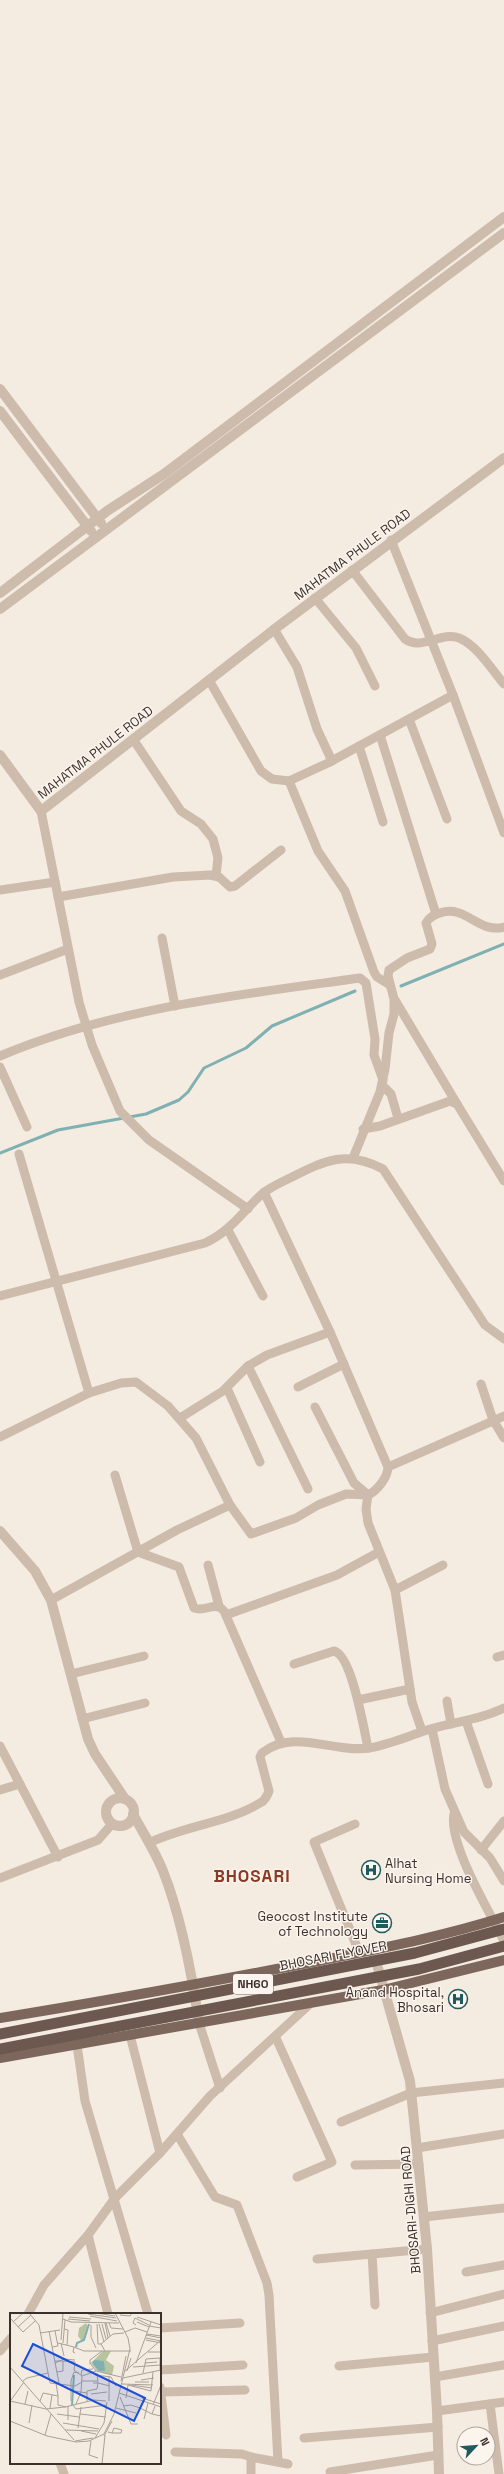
<svg xmlns="http://www.w3.org/2000/svg" width="504" height="2474" font-family="'Space Grotesk',sans-serif">
<style>
.lines{fill:none;stroke-linecap:round;stroke-linejoin:round}
.stream{stroke:#7fb0b2;stroke-width:3}
.minor{stroke:#cdbbac;stroke-width:9}
.tertiary{stroke:#cdbbac;stroke-width:10}
.primary{stroke:#7d675c;stroke-width:10}
.trunk-bridge{stroke:#6c584f;stroke-width:11}
.labels{text-anchor:middle;stroke-width:3;stroke-linejoin:round;paint-order:stroke}
.shield{fill:#fbf5ee;stroke:#756b66;stroke-width:1}
.shield-label{font-size:12px;font-weight:bold;fill:#3b302b}
.street-label{font-size:13px;fill:#3b302b;stroke:#fbf5ee}
.poi-label{font-size:13px;fill:#3b302b;stroke:#fbf5ee;text-anchor:end}
.district-label{font-size:17px;font-weight:bold;letter-spacing:1px;fill:#8c3b22;stroke:#fbf5ee}
.inset-river{fill:none;stroke:#7fb0b2;stroke-width:2}
.inset-road{fill:none;stroke:#aaa098;stroke-width:1}
.view{fill:#1d4ed8;fill-opacity:0.15;stroke:#1d4ed8;stroke-width:2}
.inset-edge{fill:none;stroke:#3b302b;stroke-width:2}
</style>
<rect width="100%" height="100%" fill="#f4ebe1"/>
<g class="lines">
<!-- stream -->
<g class="stream">
<path d="M401,986L504,944"/>
<path d="M0,1153L58,1130L146,1114L179,1100L188,1092L204,1068L246,1048L272,1026L355,991"/>
</g>
<!-- minor -->
<g class="minor">
<path d="M352,570L405,639C422,651 441,631 459,638C477,645 492,670 504,684"/>
<path d="M315,598L356,648L375,686"/>
<path d="M274,629L297,667L317,729L332,761"/>
<path d="M209,680L261,771L272,779L289,781L328,763L453,695L391,540"/>
<path d="M453,695L504,833"/>
<path d="M409,719L447,819"/>
<path d="M380,735L436,914"/>
<path d="M133,739L181,811L201,824L213,839L218,858L216,875"/>
<path d="M359,746L383,822"/>
<path d="M289,781L318,851L345,891L374,972L377,977L390,985"/>
<path d="M41,811L79,1002L92,1045L120,1111L149,1140L248,1209"/>
<path d="M0,890L55,882"/>
<path d="M58,897L173,877L210,875L219,877L230,887L235,886L281,850"/>
<path d="M162,938L175,1006"/>
<path d="M0,975L68,949"/>
<path d="M395,1000L457,1104"/>
<path d="M0,1056C113,1008 239,995 360,978L366,983L375,1039L374,1055L383,1080"/>
<path d="M0,1067L27,1127"/>
<path d="M382,1085L391,1094L398,1118"/>
<path d="M363,1129L380,1126L450,1101L457,1104L504,1181"/>
<path d="M19,1154L89,1393"/>
<path d="M353,1158L380,1092L385,1069L389,1033L394,1014V999L388,976L389,970L407,958L430,949L432,944L426,923C429,917 434,915 440,913C466,904 478,934 504,927"/>
<path d="M264,1192L330,1332L388,1467"/>
<path d="M228,1230L263,1296"/>
<path d="M0,1296L205,1243C231,1231 242,1212 262,1194C270,1187 282,1182 292,1177C326,1160 347,1150 383,1169L485,1325L504,1339"/>
<path d="M248,1366L308,1489"/>
<path d="M481,1384L493,1420L504,1438"/>
<path d="M298,1387L344,1364"/>
<path d="M227,1388L260,1462"/>
<path d="M315,1407L354,1483L368,1495"/>
<path d="M180,1418L223,1391L248,1366L267,1355L330,1332"/>
<path d="M0,1437L89,1393L121,1383L136,1382L168,1406L196,1438L230,1505L251,1534L296,1518L318,1505L346,1494L368,1495"/>
<path d="M115,1475L138,1552L179,1567L194,1608C205,1613 215,1600 224,1611L281,1742"/>
<path d="M208,1565L219,1606"/>
<path d="M395,1590L443,1565"/>
<path d="M51,1600L177,1530L230,1505"/>
<path d="M226,1615L337,1575L379,1552"/>
<path d="M497,1657L504,1655"/>
<path d="M294,1664L334,1651C352,1655 364,1730 368,1748"/>
<path d="M71,1674L144,1656"/>
<path d="M358,1700L410,1689"/>
<path d="M447,1701L451,1724"/>
<path d="M82,1719L145,1703"/>
<path d="M466,1721L488,1784"/>
<path d="M432,1729L445,1789L464,1832L490,1858L504,1881"/>
<path d="M422,1731L412,1702L395,1590L368,1523L366,1509L368,1495C377,1491 388,1477 388,1467L504,1416"/>
<path d="M0,1746L58,1857"/>
<path d="M0,1790L20,1784"/>
<path d="M454,1814C448,1844 490,1912 504,1941"/>
<path d="M355,1824L314,1842L359,1952"/>
<path d="M149,1843C184,1826 227,1823 260,1803C265,1801 267,1796 269,1791L260,1757L262,1753C294,1728 332,1753 369,1748C387,1745 404,1738 421,1732C449,1722 478,1721 504,1708"/>
<path d="M481,1850L504,1821"/>
<path d="M0,1878L98,1840L112,1824"/>
<path d="M199,2023L220,2088"/>
<path d="M130,2035L160,2153"/>
<path d="M276,2038L332,2162L297,2177"/>
<path d="M77,2045L85,2101L148,2314"/>
<path d="M341,2122L411,2093L504,2083"/>
<path d="M177,2134L215,2197L237,2205L267,2283L269,2295L278,2462"/>
<path d="M417,2148L504,2134"/>
<path d="M355,2165L419,2164"/>
<path d="M424,2217L504,2208"/>
<path d="M88,2235L108,2314"/>
<path d="M372,2254L375,2305"/>
<path d="M317,2259L427,2249"/>
<path d="M466,2272L504,2265"/>
<path d="M430,2313L504,2294"/>
<path d="M28,2314L44,2285L88,2235L115,2198L160,2153L210,2096L311,2003"/>
<path d="M160,2328L240,2323"/>
<path d="M432,2341L504,2326"/>
<path d="M0,2351L11,2338"/>
<path d="M339,2366L433,2357"/>
<path d="M160,2370L243,2365"/>
<path d="M435,2377L504,2365"/>
<path d="M160,2387L166,2435"/>
<path d="M161,2392L245,2390"/>
<path d="M490,2404L499,2474"/>
<path d="M437,2411L504,2402"/>
<path d="M304,2438L438,2427"/>
<path d="M175,2452L242,2454L251,2457"/>
<path d="M60,2463L64,2474"/>
<path d="M330,2472L438,2455"/>
<path d="M251,2474V2457L288,2464"/>
</g>
<!-- tertiary -->
<g class="tertiary">
<path d="M0,389L101,523"/>
<path d="M0,411L91,531"/>
<path d="M0,593L107,511L164,474L504,217"/>
<path d="M0,609L504,233"/>
<path d="M0,755L41,811L280,625L504,458"/>
<path d="M0,1531L35,1571L51,1600L88,1739L95,1754L125,1799"/>
<circle cx="120" cy="1812" r="14"/>
<path d="M133,1814C143,1833 155,1851 163,1871C181,1916 192,1975 199,2023"/>
<path d="M374,1954L410,2081L427,2249L437,2411L439,2474"/>
</g>
<!-- primary -->
<g class="primary">
<path d="M0,2018C105,2001 209,1982 313,1962C377,1949 441,1937 504,1917"/>
<path d="M0,2058L383,1990L504,1960"/>
</g>
<!-- trunk-bridge -->
<g class="trunk-bridge">
<path d="M0,2034L415,1953L504,1929"/>
<path d="M0,2049L419,1969L504,1946"/>
</g>
</g>
<!-- icons -->
<defs>
<g id="hospital-ring" transform="scale(1)"><circle r="9.5" fill="#fbf5ee" stroke="#1f5a5e" stroke-width="1.5"/><path d="M-5-5h3v3.5h4V-5h3V5h-3V1.5h-4V5h-3Z" fill="#1f5a5e"/></g>
<g id="office-ring" transform="scale(1)"><circle r="9.5" fill="#fbf5ee" stroke="#1f5a5e" stroke-width="1.5"/><path d="M-6-3h4V-5.5h4V-3h4V5H-6ZM-1-4.5V-3h2v-1.5ZM-6 0V1H6V0Z" fill="#1f5a5e"/></g>
</defs>
<g fill-rule="evenodd">
<use href="#hospital-ring" x="371" y="1870"/>
<use href="#office-ring" x="382" y="1923"/>
<use href="#hospital-ring" x="458" y="1999"/>
</g>
<g class="labels">
<!-- shield labels -->
<rect class="shield" x="233" y="1974" width="40" height="20" rx="3"/>
<g class="shield-label">
<text x="253" y="1988">NH60</text>
</g>
<!-- street labels -->
<g class="street-label">
<text transform="translate(352 554) rotate(-37)" y="5">MAHATMA PHULE ROAD</text>
<text transform="translate(95 752) rotate(-38)" y="5">MAHATMA PHULE ROAD</text>
<text transform="translate(333 1955) rotate(-11)" y="5">BHOSARI FLYOVER</text>
<text transform="translate(410 2210) rotate(-95)" y="5">BHOSARI-DIGHI ROAD</text>
</g>
<!-- poi labels -->
<g class="poi-label">
<text x="385" y="1868" text-anchor="start">Alhat<tspan x="385" dy="15">Nursing Home</tspan></text>
<text x="368" y="1921">Geocost Institute<tspan x="368" dy="15">of Technology</tspan></text>
<text x="444" y="1997">Anand Hospital,<tspan x="444" dy="15">Bhosari</tspan></text>
</g>
<!-- district labels -->
<g class="district-label">
<text x="252" y="1882">BHOSARI</text>
</g>
</g>
<!-- overview -->
<g transform="translate(10 2313)">
<rect width="151" height="151" fill="#f4ebe1"/>
<path d="M76,10L78,14L74,27H71L68,23L69,15Z" fill="#b8c4a0"/>
<path d="M93,38H101L96,47L104,53L102,62L87,58L81,50Z" fill="#b8c4a0"/>
<path d="M85,47L94,48L95,58H89L84,52L82,49Z" fill="#7fb0b2"/>
<path class="inset-river" d="M66,34L67,30L74,27L79,11M62,92L64,62"/>
<path class="inset-road" d="M19,0L29,12L40,70M86,0L105,3M78,1L106,5M110,2L120,3L122,0M80,3L107,8M59,4L81,6M127,4L151,12M0,5L13,19L25,8M53,6L61,9L109,10M58,6L80,8M3,9L13,0M127,9L139,14M95,10L98,25M96,10L100,23M99,10L101,15L113,16M87,11L88,31H91L95,38M89,11L94,29M92,11L96,26M81,12V24L86,35M126,12L123,10L125,5L139,12M139,13L151,15M8,14L21,2M54,16L58,17L57,32M39,18L49,70M115,19L125,15L137,19M30,20L50,17M137,21L151,23M136,22L151,25M136,25L151,28M51,27L53,0M136,27L151,30M48,30L64,34L63,39L65,40M51,30L54,43M53,30L55,7M91,31L103,21L114,20M42,34L48,33L45,18M64,34L74,38H121M138,39H151M45,48H53V58L47,59M53,48L65,49L64,57L72,63M45,50L54,46L65,47M80,50L86,58L111,64M126,50L141,9M135,50L147,49M80,51V47L92,38M0,54L64,127M123,54L151,52M117,58L121,45M114,59L151,27M87,60L88,70L100,73M133,60L136,46L150,45V57M71,62L72,57L83,56M85,62L101,64L106,73M113,65L151,57M131,67L144,65M13,68L17,65L38,60M72,68H87M111,68L116,43M125,69H139M40,70L65,73L72,69M46,70L48,83M112,71L143,72M121,72L142,75M64,78L77,80M109,80L151,94M81,81L97,79M110,84L121,111H128M116,85L118,72L141,78L143,59M132,85L151,91M1,87L14,69M0,88L36,96L55,94L84,87L96,88M30,88L33,80L48,83V92L56,94M61,88V68L64,59L69,60M99,88V63M77,89V78L87,76L88,70H83M15,91L18,78M66,91L71,79L72,63L86,58M63,92L66,96L97,92M143,92L151,72M58,93V107M113,93L121,92L130,95M145,93L142,101L151,103M40,95L42,82M106,95L126,100M130,95L142,101M47,101L69,104M70,101L96,104M134,106L138,90M0,108L37,123L66,129L79,128L94,121L104,101L120,36L118,25L105,0M19,110L22,92M53,110L89,116M68,115L71,94M55,117L88,118M71,118L86,121M98,119L102,120H111L112,117L104,115L102,120M35,122L41,101M94,123L102,108M85,125L94,110L97,89M65,128L83,125M81,128L79,142L88,145M92,151L95,122"/>
<path class="view" d="M23,31L135,85L124,108L12,53Z"/>
<rect width="151" height="151" class="inset-edge"/>
</g>
<!-- north arrow -->
<g transform="translate(476 2446) rotate(64)"><circle r="19" fill="#fbf5ee" stroke="#aea6a0"/>
<path d="M0-3L7 15L0 10L-7 15Z" fill="#1f5a5e"/>
<text y="-6" font-size="11" font-weight="bold" text-anchor="middle" fill="#3b302b">N</text>
</g>
</svg>
